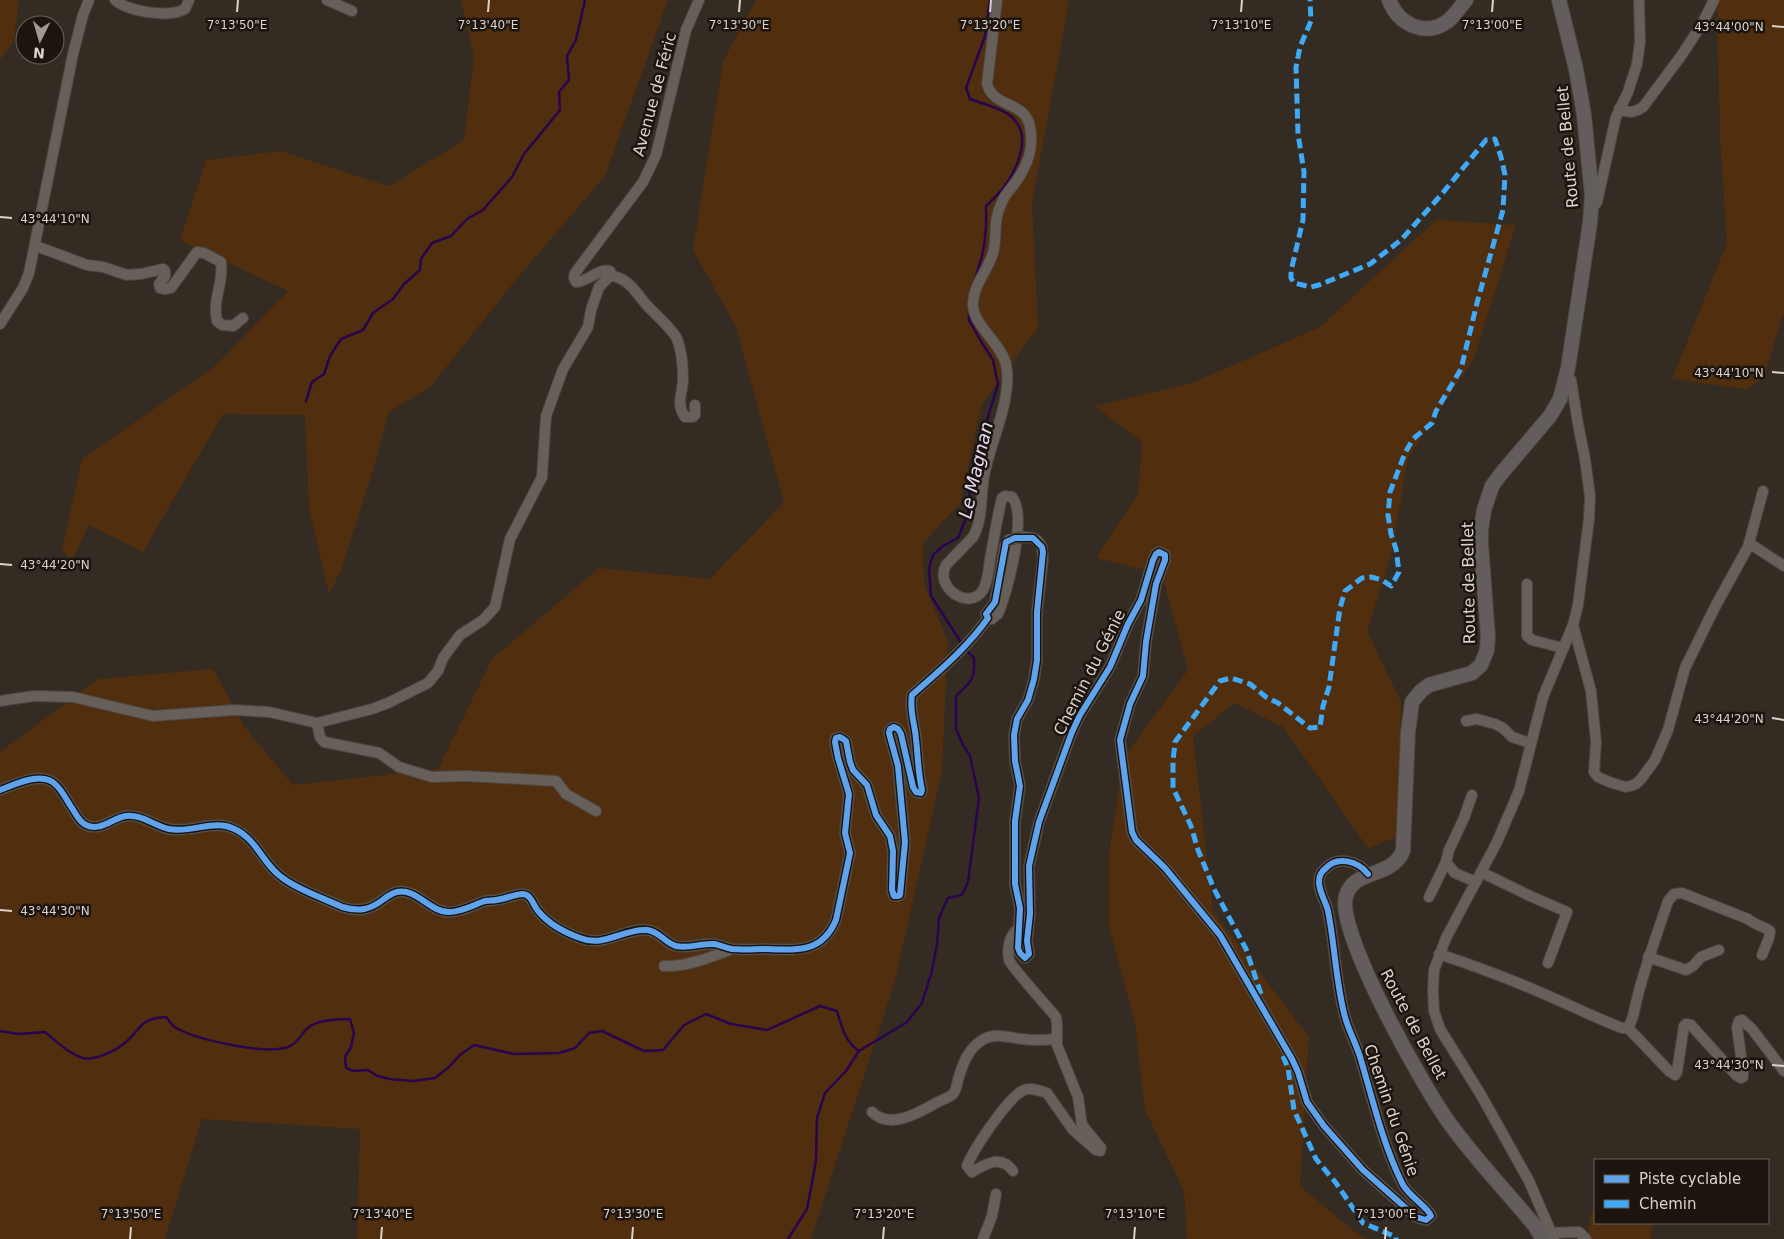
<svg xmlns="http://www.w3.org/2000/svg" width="1784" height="1239" font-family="'DejaVu Sans',sans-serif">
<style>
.green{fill:#512e0d}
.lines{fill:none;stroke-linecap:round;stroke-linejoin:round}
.stream{stroke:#29044f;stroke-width:2.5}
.minor-casing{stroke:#4d463f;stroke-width:12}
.major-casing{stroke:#4d463f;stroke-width:16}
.minor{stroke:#665f5a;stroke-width:10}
.major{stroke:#645d5e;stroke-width:14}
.minor-bridge-casing{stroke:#4d463f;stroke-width:12;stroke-linecap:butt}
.minor-bridge{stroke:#665f5a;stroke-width:10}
.quiet{stroke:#3fa9f5;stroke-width:5;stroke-dasharray:10 5;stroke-linecap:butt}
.cycleway-casing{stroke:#1c140f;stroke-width:9}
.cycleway{stroke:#60a3ed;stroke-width:6}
.ticks{fill:none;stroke:#ddd2ca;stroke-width:2}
.labels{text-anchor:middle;stroke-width:5;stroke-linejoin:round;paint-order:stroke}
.street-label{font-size:16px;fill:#ddd2ca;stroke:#1c140f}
.water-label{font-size:18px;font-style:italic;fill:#e4def5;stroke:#1c140f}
.ticks-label{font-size:12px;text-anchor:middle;fill:#ddd2ca;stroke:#1c140f;stroke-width:5;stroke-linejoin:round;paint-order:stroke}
</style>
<rect width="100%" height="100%" fill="#342b23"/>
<!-- green -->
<g class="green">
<path d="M0,0H19L14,41L0,60Z"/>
<path d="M461,0H668L605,176L515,281L430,387L389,412L372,474L340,573L329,593L309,509L305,415L223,414L143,552L89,525L72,560L62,550L82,459L214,367L288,291L180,240L206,160L280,151L389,186L464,140L474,56Z"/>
<path d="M756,0H1066L1069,2L1032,203L1038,328L982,404L960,504L923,543L924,584L948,641L942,771L895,981L811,1239H357L360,1129L202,1119L165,1239H0V752L98,679L213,669L244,726L293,785L438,769L492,659L599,568L710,579L784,502L736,327L693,250L723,61Z"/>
<path d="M1717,0H1784V316H1782L1764,378L1746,389L1672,379L1727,243L1720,137Z"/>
<path d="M1436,220L1516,225L1474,358L1408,458L1391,556L1367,631L1401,702L1399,836L1368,848L1283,727L1235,703L1193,736L1213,911L1309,1037L1300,1186L1355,1232L1368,1239H1187L1184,1191L1145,1110L1135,1023L1109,927V853L1124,757L1188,670L1162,574L1096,558L1138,494L1142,442L1095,406L1192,383L1320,327Z"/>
<path d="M1591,1212L1595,1213V1223L1653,1224L1651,1239H1588Z"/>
</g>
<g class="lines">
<!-- stream -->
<g class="stream">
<path d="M974,282C984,253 987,237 986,206C993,199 1002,191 1007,183C1019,164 1031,136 1013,118C1002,108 983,104 970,99L966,88L985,36L990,0"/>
<path d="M306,401L312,382L324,374L330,356L341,339L363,330L373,313L393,299L404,284L420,270L421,259L432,243L451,236L467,219L483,210L497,194L512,177L524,154L560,110L559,92L569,80L567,56L576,40L585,0"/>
<path d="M962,644L931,596L929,568L933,555L943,546L958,538L968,513L972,469L998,384L993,360L982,343L969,320V309"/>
<path d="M0,1031L18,1034L45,1032C56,1041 69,1054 83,1058C95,1061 117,1050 126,1042C143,1027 139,1019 166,1017C169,1020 172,1026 176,1028C198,1040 265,1055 288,1047C299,1043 300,1034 309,1027C318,1020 339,1019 350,1019L354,1033L351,1047L345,1057L346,1068L354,1071L368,1070L377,1076L390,1079L413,1081L435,1078L449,1067L460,1055L474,1045L514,1054L559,1053L575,1048L589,1033L602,1031L644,1051L663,1050L684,1025L706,1014L731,1024L767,1030L820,1006L837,1011C842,1027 845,1042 859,1051L907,1022L922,1003L932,971L937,944L939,918L948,898L962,895L968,882L979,798L970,756L962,743L956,729V696C972,681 975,680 974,658L965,649"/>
<path d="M788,1239L807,1209L816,1161L817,1118L825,1093L846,1071L859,1051"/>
</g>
<!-- minor casing -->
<g class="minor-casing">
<g id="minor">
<path d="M115,0C129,12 169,18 185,9L189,0"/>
<path d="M327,0L352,11"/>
<path d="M1619,109C1629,113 1634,113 1643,107L1681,56L1702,24L1714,0"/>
<path d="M1595,205L1597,202L1616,117L1628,92L1637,64L1640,42L1639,0"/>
<path d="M36,246L87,265L103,267L127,275L141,274L163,269L165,271V276L159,284L160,288L165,289L171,288L197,252L204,253L221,262C224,282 212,300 217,321L222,325L233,326L243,318"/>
<path d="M609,275C627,278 634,289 644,302C652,312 673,329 677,339C682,351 683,368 683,381C682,394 676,405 685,417H693L695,415V405"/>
<path d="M0,324L23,288L29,273L73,54L83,15L89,0"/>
<path d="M1023,537L1033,538L1038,541L1042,547L1043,558L1037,612V660L1034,679L1028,700L1017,719L1014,735L1015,761L1020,786L1015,821V884L1020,908L1018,948L1020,953L1025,958L1029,954L1027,941L1030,914L1029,866L1039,822L1072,732L1080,715L1110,667L1128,624L1141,600L1153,560L1156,554L1159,552L1165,555V560L1156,584L1146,642L1143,676L1130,704L1120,740L1132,832L1136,840L1165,868L1220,935L1292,1059L1298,1072L1307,1102L1324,1126L1363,1170L1416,1217L1426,1220L1431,1216C1429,1208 1407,1195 1402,1183C1383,1144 1373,1101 1361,1060C1357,1045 1349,1032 1345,1017C1336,984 1335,946 1328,911C1326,902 1319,892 1319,882C1319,877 1321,872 1325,869C1337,855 1358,861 1368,874"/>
<path d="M1749,543L1784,566"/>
<path d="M1527,584V636L1532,640L1563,648"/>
<path d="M988,618L992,619L998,614C1007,593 1028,516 1012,497L1005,496L1002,498C997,518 994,539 990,559C989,569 988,581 983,590C969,612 934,587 946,565L973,537C984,518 980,492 985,471C992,439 1013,396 1006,364C1000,341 971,324 973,302C974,284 988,270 993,253C998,235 992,222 1002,202C1005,194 1012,188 1017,180C1028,165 1034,146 1030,127C1025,100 994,109 987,84L997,0"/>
<path d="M1573,625L1591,691L1596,742L1594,772L1598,777L1612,783L1626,787L1630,786L1636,784L1641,779L1655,760L1668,730L1685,668L1715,607L1748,547L1763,491"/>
<path d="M0,701L34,696L73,697L153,716L234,710L269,712L317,723L372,709L388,703L428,683L438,671L443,658L460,635L483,620L495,607L510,539L542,477L546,416L563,369L588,327L591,310L599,287L609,277L610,271C598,268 588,282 576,282L574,278L575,273L643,182L656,155L686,30L699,0"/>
<path d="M1466,721L1477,719L1495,724L1503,728L1512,737L1530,743"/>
<path d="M317,723L320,737L324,742L379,753L399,767L432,777L466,776L556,781L566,794L596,811"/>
<path d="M0,790C16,784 43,770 57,786C63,792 67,801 72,808C76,814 79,822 86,825C101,832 112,818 126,816C141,814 155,826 169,829C190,833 208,822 226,826C257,834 260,863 284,879C301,891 323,898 342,907C359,912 370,910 384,899C388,896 392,893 397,892C417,888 429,912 449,912C462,912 473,905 485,901C489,900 492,901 496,900C505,899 513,895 522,894C532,894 533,906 539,912C549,924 566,933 580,938C604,948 624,928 647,930C659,931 665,943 676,946C689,949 701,943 714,944C720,945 726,948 732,949C743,950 755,949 766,949C798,950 822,953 836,920L850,853L845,833L849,794L838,758L835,742L836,738L840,737L846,741L850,762L853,770L867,785L876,815L890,836L893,851L892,890L894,896H898L900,895L905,842L898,766L889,733L890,729L894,727L898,729L901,734L913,787L916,792L921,793L922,790C918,773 918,756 916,739C915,724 909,710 912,695C939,671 967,648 988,618L986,614L995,602L1005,546L1009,540"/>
<path d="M1472,795L1464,818L1449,850L1446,862L1455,873L1476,882"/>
<path d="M1481,872L1530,896L1567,912L1548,963"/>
<path d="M1429,897L1446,862"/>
<path d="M1439,954C1475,966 1510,979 1544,994C1570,1005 1596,1018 1622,1028H1627C1633,1022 1634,1011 1636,1003C1644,968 1657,935 1668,901L1674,894L1682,893L1748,919C1755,925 1763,926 1770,931L1769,938L1762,955"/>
<path d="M1648,957L1686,970L1693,966L1701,957L1719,950"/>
<path d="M664,966C687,967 711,957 732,949"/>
<path d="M1628,1028L1669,1071L1675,1075L1677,1072L1684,1026L1686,1024L1691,1025L1736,1075L1741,1078L1743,1077V1071L1737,1027L1739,1021L1742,1020L1752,1029L1784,1071"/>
<path d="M872,1112C890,1130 918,1113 936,1103C941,1100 949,1098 953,1094C956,1091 957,1084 958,1080C963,1063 968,1048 984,1039C997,1032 1009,1038 1022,1039C1033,1041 1045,1040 1056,1039"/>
<path d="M1013,1171C1001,1155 987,1163 972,1172L967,1166C973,1150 1008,1097 1024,1090C1031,1087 1040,1091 1047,1093L1073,1130L1096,1150L1100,1151L1101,1148L1082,1125L1078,1097L1057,1045V1024L1056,1017C1048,1007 1012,968 1009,960C1007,948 1009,935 1019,928"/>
<path d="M1551,1233L1579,1232L1586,1239"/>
<path d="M983,1239L992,1216L996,1194"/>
<path d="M1554,1239L1529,1181L1481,1095L1440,1029L1434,1011L1433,991L1434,970L1446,938L1497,842L1519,791L1543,697L1573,625L1578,605L1589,519L1590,496L1585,459L1578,424L1571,380L1566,377"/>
</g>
</g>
<!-- major casing -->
<g class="major-casing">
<g id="major">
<path d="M1389,0C1398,24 1425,38 1448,21C1455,15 1460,7 1466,0"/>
<path d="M1543,1239L1535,1226C1507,1192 1476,1160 1450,1124C1426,1092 1335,931 1346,896C1354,868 1391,879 1403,851L1408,732L1412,702L1421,691L1429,685L1472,673L1481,665L1487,650L1488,637L1481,544V530L1484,510L1492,486L1500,475L1550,416L1560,399L1568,368L1590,223L1592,196L1584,115L1576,69L1559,0"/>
</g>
</g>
<!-- minor -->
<use href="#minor" class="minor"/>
<!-- major -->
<use href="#major" class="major"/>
<!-- minor-bridge casing -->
<g class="minor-bridge-casing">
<path id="minor-bridge" d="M1009,540L1023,537"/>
</g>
<!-- minor-bridge -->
<use href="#minor-bridge" class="minor-bridge"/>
<!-- quiet -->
<g class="quiet">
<path d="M1261,994L1246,949L1214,889L1198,850L1191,826L1173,788V761L1175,742L1220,681L1231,678L1250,684L1266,697L1278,703L1310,728L1320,727L1323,706L1329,687L1340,608L1345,591L1362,578L1371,577L1382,580L1391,586L1399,572L1396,549L1391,534L1388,515L1390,492L1405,453L1413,439L1432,423L1436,411L1461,369L1477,303L1503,210L1505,175L1501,157L1495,139L1486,140L1441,195L1401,240L1370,264L1319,285L1311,287L1294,283L1291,278V271L1303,220L1304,172L1298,134L1296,67L1300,47L1311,21L1310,0"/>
<path d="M1283,1056L1288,1068L1294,1110L1316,1159L1336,1183L1363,1223L1396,1237V1239"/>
</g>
<!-- cycleway casing -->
<g class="cycleway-casing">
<path id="cycleway" d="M0,790C16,784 43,770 57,786C63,792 67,801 72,808C76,814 79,822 86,825C101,832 112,818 126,816C141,814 155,826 169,829C190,833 208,822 226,826C257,834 260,863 284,879C301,891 323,898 342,907C359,912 370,910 384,899C388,896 392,893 397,892C417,888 429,912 449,912C462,912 473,905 485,901C489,900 492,901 496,900C505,899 513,895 522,894C532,894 533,906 539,912C549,924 566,933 580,938C604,948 624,928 647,930C659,931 665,943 676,946C689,949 701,943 714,944C720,945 726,948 732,949C743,950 755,949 766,949C798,950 822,953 836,920L850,853L845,833L849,794L838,758L835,742L836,738L840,737L846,741L850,762L853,770L867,785L876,815L890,836L893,851L892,890L894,896H898L900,895L905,842L898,766L889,733L890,729L894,727L898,729L901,734L913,787L916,792L921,793L922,790C918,773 918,756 916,739C915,724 909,710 912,695C939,671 967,648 988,618L986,614L995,602L1006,542L1015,538H1033L1042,547L1043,552L1037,612V660L1034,679L1028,700L1017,719L1014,735L1015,761L1020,786L1015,821V884L1020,908L1018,948L1020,953L1025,958L1029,954L1027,941L1030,914L1029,866L1039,822L1072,732L1080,715L1110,667L1128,624L1141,600L1153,560L1156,554L1159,552L1165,555V560L1156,584L1146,642L1143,676L1130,704L1120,740L1132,832L1136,840L1165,868L1220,935L1292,1059L1298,1072L1307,1102L1324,1126L1363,1170L1416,1217L1426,1220L1431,1216C1429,1208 1407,1195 1402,1183C1383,1144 1373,1101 1361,1060C1357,1045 1349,1032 1345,1017C1336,984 1335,946 1328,911C1326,902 1319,892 1319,882C1319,877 1321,872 1325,869C1337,855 1358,861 1368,874"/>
</g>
<!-- cycleway -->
<use href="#cycleway" class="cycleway"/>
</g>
<!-- ticks -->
<path class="ticks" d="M237,12L238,0M488,12L489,0M739,12L740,0M990,12L991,0M1241,12L1242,0M1492,12L1493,0M1772,26L1784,27M0,217L12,218M1772,372L1784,373M0,564L12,565M1772,718L1784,720M0,910L12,911M1772,1065L1784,1066M130,1239L131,1227M381,1239L382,1227M632,1239L633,1227M883,1239L884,1227M1134,1239L1135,1227M1385,1239L1386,1227"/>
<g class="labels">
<!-- street labels -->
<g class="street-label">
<text transform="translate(654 94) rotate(-75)" y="6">Avenue de Féric</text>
<text transform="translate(1567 147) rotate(-95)" y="6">Route de Bellet</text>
<text transform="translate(1468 583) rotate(-91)" y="6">Route de Bellet</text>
<text transform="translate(1089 672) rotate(-63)" y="6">Chemin du Génie</text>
<text transform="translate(1414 1024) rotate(62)" y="6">Route de Bellet</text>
<text transform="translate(1392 1110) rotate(71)" y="6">Chemin du Génie</text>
</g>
<!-- water labels -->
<g class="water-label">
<text transform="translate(976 470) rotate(-77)" y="6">Le Magnan</text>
</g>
</g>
<g class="ticks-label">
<text x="237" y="29">7°13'50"E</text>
<text x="488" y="29">7°13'40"E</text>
<text x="739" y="29">7°13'30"E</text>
<text x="990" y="29">7°13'20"E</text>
<text x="1241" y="29">7°13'10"E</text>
<text x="1492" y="29">7°13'00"E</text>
<text x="1729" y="31">43°44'00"N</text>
<text x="55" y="223">43°44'10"N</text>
<text x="1729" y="377">43°44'10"N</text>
<text x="55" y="569">43°44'20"N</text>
<text x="1729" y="723">43°44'20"N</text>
<text x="55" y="915">43°44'30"N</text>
<text x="1729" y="1069">43°44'30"N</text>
<text x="131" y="1218">7°13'50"E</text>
<text x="382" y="1218">7°13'40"E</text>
<text x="633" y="1218">7°13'30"E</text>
<text x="884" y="1218">7°13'20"E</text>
<text x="1135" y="1218">7°13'10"E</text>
<text x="1386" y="1218">7°13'00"E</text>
</g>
<!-- legend -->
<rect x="1594" y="1159" width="175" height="65" fill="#1c140f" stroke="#69605a"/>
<rect x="1604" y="1175" width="25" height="8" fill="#60a3ed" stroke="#69605a"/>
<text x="1639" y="1184" font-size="15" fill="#ddd2ca">Piste cyclable</text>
<rect x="1604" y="1200" width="25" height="8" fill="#3fa9f5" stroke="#69605a"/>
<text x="1639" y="1209" font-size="15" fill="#ddd2ca">Chemin</text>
<!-- north arrow -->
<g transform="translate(40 40) rotate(185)"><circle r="24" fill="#1c140f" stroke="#69605a"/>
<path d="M0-4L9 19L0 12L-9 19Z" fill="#a29890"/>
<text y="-8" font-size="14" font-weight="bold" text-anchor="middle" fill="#ddd2ca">N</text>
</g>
</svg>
